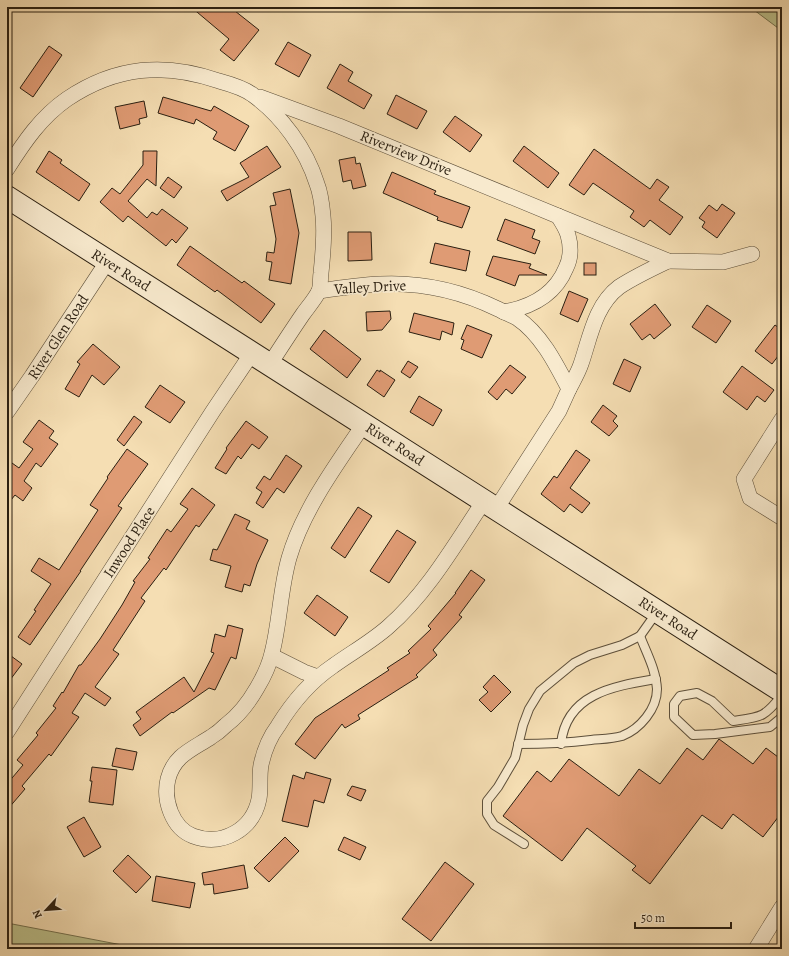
<svg xmlns="http://www.w3.org/2000/svg" width="789" height="956" font-family="Alegreya,serif">
<style>
.green{fill:#bcc18c;stroke:#73704e}
.building{fill:#df9b74;stroke:#2a1f11}
.lines{fill:none;stroke-linecap:round;stroke-linejoin:round}
.lane-casing{stroke:#5d4f3a;stroke-width:10}
.street-casing{stroke:#5d4f3a;stroke-width:16}
.secondary-casing{stroke:#2a1f11;stroke-width:24}
.lane{stroke:#f8eace;stroke-width:8}
.street{stroke:#f8eace;stroke-width:15}
.secondary{stroke:#f8eace;stroke-width:22}
.labels{text-anchor:middle;stroke-width:3.5;stroke-linejoin:round;paint-order:stroke}
.street-label{font-size:15px;fill:#2a1f11;stroke:#f8eace}
</style>
<rect width="100%" height="100%" fill="#f5deb3"/>
<filter id="stains"><feTurbulence type="fractalNoise" baseFrequency=".005" numOctaves="4"/><feColorMatrix values="0 0 0 0 .2 0 0 0 0 .09 0 0 0 0 .02 0 0 0 .5 -.17"/></filter>
<radialGradient id="worn" r=".72"><stop offset=".6" stop-color="#630" stop-opacity="0"/><stop offset="1" stop-color="#630" stop-opacity=".3"/></radialGradient>
<!-- green -->
<g class="green">
<path d="M750,7H782V31Z"/>
<path d="M7,923L143,949H7Z"/>
</g>
<!-- building -->
<g class="building">
<path d="M191,7H230L259,30L234,61L220,50L229,39Z"/>
<path d="M288,42L311,55L299,77L275,64Z"/>
<path d="M49,46L62,55L33,97L20,88Z"/>
<path d="M340,64L353,72L348,81L372,95L364,109L327,88Z"/>
<path d="M396,95L427,111L417,129L387,114Z"/>
<path d="M163,97L211,111L214,106L249,126L235,151L213,139L217,132L196,119L194,124L158,113Z"/>
<path d="M144,101L147,117L139,119L140,124L120,129L115,107Z"/>
<path d="M455,116L482,135L470,152L443,132Z"/>
<path d="M267,146L281,167L227,201L221,191L249,177L240,163Z"/>
<path d="M524,146L559,173L548,188L513,161Z"/>
<path d="M594,149L650,189L657,179L669,187L659,200L683,217L670,235L650,220L644,227L630,217L634,211L593,183L584,195L569,185Z"/>
<path d="M49,151L62,160L60,163L90,184L79,201L36,172Z"/>
<path d="M143,151H157L156,186L147,179L128,201L147,218L152,212L157,215L162,209L188,228L176,243L172,239L166,246L128,216L123,222L100,202L112,188L120,194L143,165Z"/>
<path d="M355,157L356,164L360,163L366,186L353,189L351,180L343,182L339,160Z"/>
<path d="M392,172L436,191L434,194L470,207L462,228L437,220L438,217L383,193Z"/>
<path d="M168,177L182,187L174,198L160,188Z"/>
<path d="M290,189L299,233L291,284L269,280L272,262L266,261L267,252L274,253L276,239L270,206L276,205L273,193Z"/>
<path d="M722,204L735,213L717,238L702,227L705,222L699,218L709,205L717,211Z"/>
<path d="M505,219L535,230L532,238L540,241L535,254L497,240Z"/>
<path d="M348,232H371L372,260L348,261Z"/>
<path d="M435,243L470,251L466,271L430,263Z"/>
<path d="M190,246L242,283L244,281L275,304L261,323L217,290L215,292L177,265Z"/>
<path d="M493,256L531,264L529,268L547,275H519L515,286L486,275Z"/>
<rect x="584" y="263" width="12" height="12"/>
<path d="M569,291L588,299L578,322L560,314Z"/>
<path d="M655,304L671,325L654,339L650,334L642,340L630,324Z"/>
<path d="M707,305L731,321L716,343L692,327Z"/>
<path d="M390,311L391,319L382,330L367,331L366,312Z"/>
<path d="M414,313L454,323L452,335L442,331L440,340L409,332Z"/>
<path d="M467,325L492,335L482,358L461,349L464,340L461,339Z"/>
<path d="M775,325L782,330V351L772,364L755,351Z"/>
<path d="M324,330L361,359L347,378L310,349Z"/>
<path d="M93,344L120,367L104,385L92,375L79,397L65,389L80,364L77,362Z"/>
<path d="M624,359L641,367L630,392L613,384Z"/>
<path d="M408,361L418,367L410,378L401,372Z"/>
<path d="M510,365L526,377L512,394L506,389L497,400L488,392Z"/>
<path d="M742,366L774,390L765,402L757,396L747,410L723,392Z"/>
<path d="M377,370L380,372V370L395,380L384,397L367,385Z"/>
<path d="M160,385L185,402L170,423L145,407Z"/>
<path d="M419,396L442,410L433,426L410,412Z"/>
<path d="M603,405L617,416L613,421L618,426L609,436L591,422Z"/>
<path d="M134,416L142,422L124,446L117,440Z"/>
<path d="M39,420L54,431L49,438L58,444L41,467L36,463L24,481L32,488L23,501L15,495L7,505V470L12,463L19,468L33,449L23,442Z"/>
<path d="M246,421L268,437L259,449L252,444L241,459L238,456L226,474L215,468L227,449L226,448Z"/>
<path d="M127,449L148,464L118,506L122,508L80,571H81L30,645L18,637L36,611L34,610L51,584L31,571L39,558L59,570L98,510L90,505L108,478L107,477Z"/>
<path d="M576,450L590,460L570,488L590,503L582,513L570,504L564,512L541,494L554,476L557,478Z"/>
<path d="M286,455L302,466L284,493L277,488L263,508L256,503L262,492L256,488L264,476L270,480Z"/>
<path d="M192,488L215,505L199,527L196,525L166,570L164,568L141,598L145,601L113,650L119,654L95,687L111,698L105,706L85,693L72,713L79,717L51,756L49,754L22,786L25,789L7,810V784L23,765L17,760L38,735L36,733L56,708L53,706L62,692L63,693L79,665H81L100,639L122,605L135,582L133,581L150,559L148,558L167,529L171,532L188,509L180,504Z"/>
<path d="M358,507L372,516L345,558L331,548Z"/>
<path d="M235,514L250,521L246,529L268,540L257,564L250,586L244,584L242,592L225,587L231,566L210,560L213,549L217,550Z"/>
<path d="M397,530L416,542L389,583L370,571Z"/>
<path d="M471,570L485,580L459,615L462,617L433,650L437,655L416,675L418,677L358,715L360,719L345,728L342,724L315,759L295,744L315,718L389,670L387,668L410,653L408,651L431,629L428,626L456,593H455Z"/>
<path d="M317,595L348,617L335,636L304,613Z"/>
<path d="M228,625L243,629L236,659L231,657L215,690L209,688L173,713L172,712L140,736L133,725L141,719L136,712L184,677L194,692L214,653L211,652L215,634L225,637Z"/>
<path d="M7,653L22,664L7,684Z"/>
<path d="M494,675L511,692L491,712L479,700L488,692L483,687Z"/>
<path d="M719,739L753,764L766,748L782,760V812L763,837L733,814L722,829L702,815L650,884L632,870L636,866L587,828L562,861L503,816L537,771L551,782L569,759L619,796L639,769L660,784L687,748L703,760Z"/>
<path d="M116,748L137,752L133,770L112,766Z"/>
<path d="M92,767L117,770L113,805L89,802L92,781H90Z"/>
<path d="M306,772L331,779L324,803L314,800L308,827L282,821L293,775L304,779Z"/>
<path d="M352,786L366,790L361,801L347,795Z"/>
<path d="M84,817L101,847L84,857L67,827Z"/>
<path d="M285,837L299,851L269,882L254,868Z"/>
<path d="M344,837L366,847L360,860L338,850Z"/>
<path d="M128,855L151,877L136,893L113,871Z"/>
<path d="M445,862L474,884L431,941L402,919Z"/>
<path d="M244,865L248,888L214,894L213,884L204,885L202,873Z"/>
<path d="M156,876L195,883L190,908L152,901Z"/>
</g>
<g class="lines">
<!-- lane casing -->
<g class="lane-casing">
<g id="lane">
<path d="M782,695C764,718 761,717 733,721L712,701L697,693L680,696L674,704V717L693,735L715,734L770,727L782,717"/>
<path d="M518,744C542,744 567,743 591,740C601,739 612,739 622,736C640,729 657,709 657,689C656,670 647,654 640,636"/>
<path d="M561,744C566,693 615,686 656,679"/>
<path d="M524,844L494,825L487,814V801L498,787L515,758L523,725L529,709L540,691L574,663L590,655L622,645L640,636L657,612"/>
</g>
</g>
<!-- street casing -->
<g class="street-casing">
<g id="street">
<path d="M260,97L339,126L558,216C562,222 566,228 568,235C571,246 571,258 566,268C555,295 532,307 504,312"/>
<path d="M7,169C24,142 41,117 67,99C116,66 165,62 219,81C230,84 244,88 253,95C282,116 306,149 317,184C321,194 322,205 323,216C325,235 323,254 321,273C320,279 321,286 319,291C315,299 308,307 303,314C292,330 281,347 270,364"/>
<path d="M558,216L668,261L723,262L752,254"/>
<path d="M319,291C339,288 359,285 380,284C421,282 461,291 498,309C504,312 511,315 517,318C541,334 556,364 569,389L559,411L496,509"/>
<path d="M569,389C573,381 578,373 581,364C590,338 595,305 619,287C634,277 651,269 668,261"/>
<path d="M7,412L32,376L107,262"/>
<path d="M782,419L744,479L750,498L782,518"/>
<path d="M364,424C336,465 303,510 289,558C280,590 280,622 272,653C269,666 263,678 257,688C249,702 239,715 226,725C222,729 216,734 211,737C193,749 174,755 168,779C163,800 172,828 193,836C223,847 253,829 259,799C261,788 259,776 261,765C264,751 269,738 278,726C292,703 311,681 333,666C351,653 371,642 388,627C428,592 455,544 484,501"/>
<path d="M272,656L304,672L318,677"/>
<path d="M7,732L213,411L252,353"/>
<path d="M756,949L782,907"/>
</g>
</g>
<!-- secondary casing -->
<g class="secondary-casing">
<path id="secondary" d="M7,197L782,691"/>
</g>
<!-- lane -->
<use href="#lane" class="lane"/>
<!-- street -->
<use href="#street" class="street"/>
<!-- secondary -->
<use href="#secondary" class="secondary"/>
</g>
<g class="labels">
<!-- street labels -->
<g class="street-label">
<text transform="translate(406 153) rotate(22)" y="5">Riverview Drive</text>
<text transform="translate(121 270) rotate(32)" y="5">River Road</text>
<text transform="translate(370 287) rotate(-3)" y="5">Valley Drive</text>
<text transform="translate(58 337) rotate(-57)" y="5">River Glen Road</text>
<text transform="translate(395 444) rotate(33)" y="5">River Road</text>
<text transform="translate(129 542) rotate(-57)" y="5">Inwood Place</text>
<text transform="translate(668 618) rotate(33)" y="5">River Road</text>
</g>
</g>
<!-- margin -->
<rect width="789" height="956" fill="none" stroke="#f5deb3" stroke-width="24"/>
<rect x="8" y="8" width="773" height="940" fill="none" stroke="#2a1f11" stroke-width="2"/>
<rect x="12" y="12" width="765" height="932" fill="none" stroke="#2a1f11"/>
<!-- north arrow -->
<g transform="translate(46 910) rotate(244)" stroke="#f8eace" stroke-width="3" paint-order="stroke">
<path d="M0-3L7 15L0 10L-7 15Z" fill="#2a1f11"/>
<text y="-6" font-size="11" font-weight="bold" text-anchor="middle" fill="#2a1f11">N</text>
</g>
<!-- scale -->
<path d="M635 922v6h96v-6" fill="none" stroke="#2a1f11" stroke-width="2"/>
<text x="641" y="922" font-size="12" fill="#2a1f11" stroke="#f8eace" stroke-width="3" paint-order="stroke">50 m</text>
<rect width="100%" height="100%" filter="url(#stains)"/>
<rect width="100%" height="100%" fill="url(#worn)"/>
</svg>
